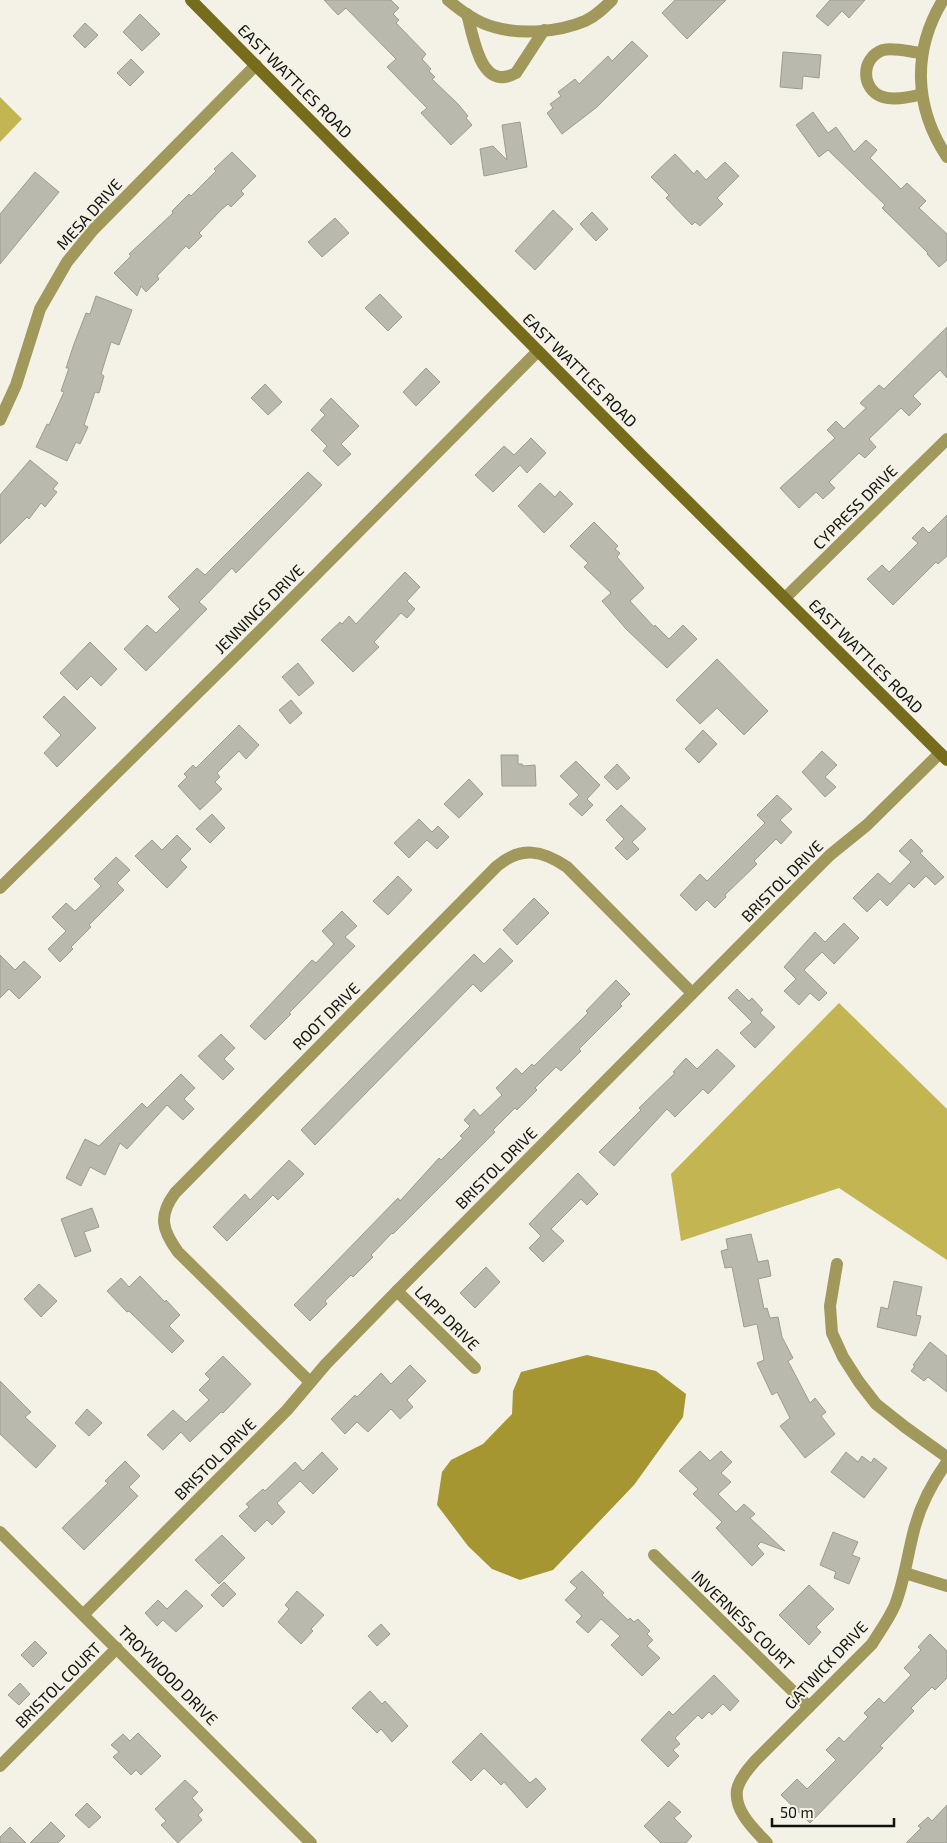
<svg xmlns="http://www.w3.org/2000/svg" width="947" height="1843" font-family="'Exo 2',sans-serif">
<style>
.forest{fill:#c4b553}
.water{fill:#a59631}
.building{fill:#bab9ae;stroke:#9e9c91}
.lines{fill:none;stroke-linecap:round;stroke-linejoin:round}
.minor{stroke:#a1985c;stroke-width:12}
.secondary{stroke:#776c1c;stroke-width:12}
.labels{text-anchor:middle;stroke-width:4;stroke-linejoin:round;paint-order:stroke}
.street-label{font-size:16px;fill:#11110d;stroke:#f4f2e7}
</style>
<rect width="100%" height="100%" fill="#f4f2e7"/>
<!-- forest -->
<g class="forest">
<path d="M0,97L22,119L0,142Z"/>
<path d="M839,1003L947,1109V1260L839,1188L681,1241L671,1174Z"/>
</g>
<!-- water -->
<path class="water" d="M587,1355L656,1371L686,1394L683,1417L634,1485L553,1570L520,1580L492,1569L468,1546L437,1505L442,1472L451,1460L483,1444L512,1414L513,1391L521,1372Z"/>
<!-- building -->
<g class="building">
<path d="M324,0H391L399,8L393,14L399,20L396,23L426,54L422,59L431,69L429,71L435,77L432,79L458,104L468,116L466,118L472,125L451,145L421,113L427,108L387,67L396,59L346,8L338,15Z"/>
<path d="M675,0H726L687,39L662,13Z"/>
<path d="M830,0H865L849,18L842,11L828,26L816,16Z"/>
<path d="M140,14L160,34L142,51L123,32Z"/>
<path d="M85,23L98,35L85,48L73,36Z"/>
<path d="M632,41L648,56L597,107L562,134L547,113L553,108L550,104L561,96L558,92L575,79L579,84L608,56L612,61Z"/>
<path d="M783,52L821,55L819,78L803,76L802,89L780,87Z"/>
<path d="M131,59L144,72L130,86L117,73Z"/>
<path d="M813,112L828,133L836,127L854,152L866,140L877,150L870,158L901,189L907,183L926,201L919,208L947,234V260L939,267L927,254L928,253L882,208L885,205L828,150L819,157L796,125Z"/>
<path d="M520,122L527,167L484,176L480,149L493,146L507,160L502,125Z"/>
<path d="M232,152L256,176L241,191L244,194L231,207L228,204L221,210L199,233L202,236L189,249L186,246L157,276L159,279L146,292L141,286L137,296L114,273L131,256L129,254L173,213L172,211L189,194L191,196L216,171L214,169Z"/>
<path d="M675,154L694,174L697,170L706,180L725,162L739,176L717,198L723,204L700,226L695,222L692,225L666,198L669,195L651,177Z"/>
<path d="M35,172L59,192L0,264V214Z"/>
<path d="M553,210L573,229L535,270L515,251Z"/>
<path d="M592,212L608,229L596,241L580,224Z"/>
<path d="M335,218L349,233L322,257L308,242Z"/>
<path d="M380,294L402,317L388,331L365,308Z"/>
<path d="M96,296L132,310L119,345L111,342L101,374L104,376L99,393L95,392L84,425L88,427L80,444L76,442L67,461L36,447L47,424L49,425L64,392L61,391L69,368H66L74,344L86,313L90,314Z"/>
<path d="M947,327V378L940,370L913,396L921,404L909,416L901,408L869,439L876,447L865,458L859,453L829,482L835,488L823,499L816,492L799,508L780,488L835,438L827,430L836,421L844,429L866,408L860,403L879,385L884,389Z"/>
<path d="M426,368L440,382L416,406L403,392Z"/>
<path d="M265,384L282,402L268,415L251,398Z"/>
<path d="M331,398L359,426L341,444L351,454L338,466L323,451L327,446L311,430L325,415L320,410Z"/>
<path d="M531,438L546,453L527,473L520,465L493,492L475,475L504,446L514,455Z"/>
<path d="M30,460L58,483L53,489L57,492L45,507L41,503L29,519L27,517L0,544V495Z"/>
<path d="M308,472L322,485L236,573L232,568L199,602L207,609L146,671L124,649L147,625L156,633L180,609L168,597L197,568L205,575Z"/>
<path d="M540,483L555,497L560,491L573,504L544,533L518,506Z"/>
<path d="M947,515V556L938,564L936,562L893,605L867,579L882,565L889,572L918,543L912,538L923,527L929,533Z"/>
<path d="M594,522L618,546L615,549L620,553L617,557L644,588L630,601L654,627L655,625L669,639L683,625L697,639L667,668L626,629L602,601L611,593L584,567L588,563L570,546Z"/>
<path d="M405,572L420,587L407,601L415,609L407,618L401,613L374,642L379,647L353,672L321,640L340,622L342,624L349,616L356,624Z"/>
<path d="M90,642L117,669L101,686L91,676L77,690L60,673Z"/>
<path d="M717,659L768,711L744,735L717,708L700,724L676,700Z"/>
<path d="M298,663L314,683L299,696L282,677Z"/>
<path d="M64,696L96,728L57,767L44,753L61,735L43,717Z"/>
<path d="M291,700L302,713L290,724L279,710Z"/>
<path d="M239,725L259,745L246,759L239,751L217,773L220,777L215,782L222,789L200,810L178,786L187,777L184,774L193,765L196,768Z"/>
<path d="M703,730L717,744L699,763L685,749Z"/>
<path d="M822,751L837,765L825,777L836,787L825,797L802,772Z"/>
<path d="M501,755H518V764H522L523,766L535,765L536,786H502Z"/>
<path d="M576,761L600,785L587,799L593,805L582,816L569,804L579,795L560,776Z"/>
<path d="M617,764L630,778L617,790L604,777Z"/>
<path d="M469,779L483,794L459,818L444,804Z"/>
<path d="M777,795L792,809L780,820L792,832L781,844L776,839L754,861L757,864L725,895L726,897L715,908L707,900L696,911L680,895L700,874L707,881L765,823L757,815Z"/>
<path d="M621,805L646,829L632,842L639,849L627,860L615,848L624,839L606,820Z"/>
<path d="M212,814L225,828L210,843L196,829Z"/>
<path d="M419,819L432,832L438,826L449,837L437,849L427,840L409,858L394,843Z"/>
<path d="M177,835L191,849L180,860L187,867L167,888L135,856L152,840L162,850Z"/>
<path d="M911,839L923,851L920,853L944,877L935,885L926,876L914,888L909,883L887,906L880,899L867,912L853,898L878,873L890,884L911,862L899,851Z"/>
<path d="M116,857L130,870L117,883L124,890L89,925L91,927L71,947L73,949L60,962L48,949L66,931L52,917L66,903L75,911L101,886L94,879Z"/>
<path d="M398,876L412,890L388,915L373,901Z"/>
<path d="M534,898L549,913L517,945L503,930Z"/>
<path d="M342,911L357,926L345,937L355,946L289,1013L291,1014L265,1040L250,1026L312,960L316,963L334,944L322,931Z"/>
<path d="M844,923L859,938L834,964L822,952L804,970L827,993L819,1001L810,993L799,1005L784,991L796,979L784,967L815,932L825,942Z"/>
<path d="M500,948L513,961L481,992L473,984L315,1145L301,1130L474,954L484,964Z"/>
<path d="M0,955L15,970L24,961L41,977L19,999L9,989L0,998Z"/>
<path d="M616,980L630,994L620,1004L622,1006L579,1049L581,1051L561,1071L556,1067L535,1088L537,1090L517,1110L515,1108L493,1130L495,1132L393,1234L392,1233L371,1255L373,1257L353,1277L351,1275L325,1301L327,1304L310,1321L294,1305L398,1198L400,1201L439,1158L441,1160L463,1138L460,1136L470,1126L464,1120L474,1109L480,1116L502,1095L496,1088L516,1068L522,1074L532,1064L534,1066L588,1013L586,1011Z"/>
<path d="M737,989L749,1001L752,998L763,1010L760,1013L775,1027L755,1048L740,1033L752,1022L728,998Z"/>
<path d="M221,1034L235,1048L224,1059L234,1069L223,1080L198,1056Z"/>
<path d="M717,1049L735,1066L708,1094L703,1089L675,1117L667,1109L614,1166L599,1152L641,1110L639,1108L675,1073L673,1072L686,1058L697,1069Z"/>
<path d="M181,1074L195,1088L184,1099L194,1109L183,1120L167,1105L127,1149L120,1143L105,1175L90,1167L81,1186L66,1178L85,1139L99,1146L142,1103L147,1108Z"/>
<path d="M289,1160L304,1174L278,1200L273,1195L227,1241L213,1227L245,1194L250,1200Z"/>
<path d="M578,1173L598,1194L587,1205L581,1199L551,1229L564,1241L543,1262L529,1248L541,1236L529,1224Z"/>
<path d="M92,1208L99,1227L84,1232L91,1251L75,1257L61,1219Z"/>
<path d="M751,1234L758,1262L768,1260L771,1276L758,1279L764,1309L767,1308L770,1318L778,1317L782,1337L793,1358L788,1361L810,1403L815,1398L826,1412L821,1416L835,1434L805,1458L780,1426L790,1418L777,1392L772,1395L757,1363L764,1360L757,1324L744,1327L732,1267L725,1268L721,1251L728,1249L726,1239Z"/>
<path d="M486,1267L500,1282L475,1308L460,1293Z"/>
<path d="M140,1276L165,1302L166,1300L180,1315L169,1326L184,1341L172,1353L129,1311L127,1312L107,1291L121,1278L129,1287Z"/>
<path d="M894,1281L922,1287L916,1315L921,1316L916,1336L877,1327L881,1307L888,1309Z"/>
<path d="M39,1284L57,1301L41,1317L24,1299Z"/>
<path d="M930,1342L947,1356V1392L928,1377L924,1381L911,1371L915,1366L913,1365Z"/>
<path d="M223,1356L251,1384L223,1413L221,1412L190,1442L181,1432L163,1450L147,1435L173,1410L186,1422L209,1400L199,1390L210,1379L205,1374Z"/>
<path d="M410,1365L426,1381L407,1400L413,1407L400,1419L391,1409L368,1432L357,1422L345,1434L331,1419L355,1395L357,1397L381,1373L391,1384Z"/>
<path d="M0,1381L31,1412L25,1417L56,1446L36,1468L0,1434Z"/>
<path d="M87,1409L102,1423L89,1436L75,1423Z"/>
<path d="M700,1451L710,1461L721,1451L732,1462L721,1473L731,1482L718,1494L736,1512L744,1504L755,1514L750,1518L785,1551L761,1542L757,1546L764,1554L752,1566L716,1528L722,1522L693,1494L698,1489L679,1471Z"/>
<path d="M322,1452L338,1469L313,1494L300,1481L277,1503L285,1512L272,1525L267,1520L255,1532L239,1516L249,1507L246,1504L263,1489L265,1491L295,1462L303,1471Z"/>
<path d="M846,1452L858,1462L862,1456L871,1463L874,1458L887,1468L864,1498L831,1472Z"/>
<path d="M125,1461L140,1476L129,1487L138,1496L84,1550L62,1528L108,1483L105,1481Z"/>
<path d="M833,1532L858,1542L852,1555L860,1558L849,1584L834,1578L836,1572L820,1565Z"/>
<path d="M222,1535L245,1558L219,1584L195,1560Z"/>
<path d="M582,1571L604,1593L602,1595L628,1620L630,1618L634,1622L638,1619L650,1631L647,1634L653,1640L647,1646L660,1658L642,1676L611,1645L620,1636L601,1619L588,1633L576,1622L582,1616L565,1600L577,1588L570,1582Z"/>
<path d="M224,1582L236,1594L223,1607L211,1595Z"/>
<path d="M809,1585L834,1609L816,1627L821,1632L809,1645L779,1615Z"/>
<path d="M186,1590L203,1606L176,1632L163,1620L157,1626L145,1613L158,1600L167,1609Z"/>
<path d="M297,1591L324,1615L311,1629L313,1631L301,1644L278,1622L289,1609L285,1605Z"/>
<path d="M381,1624L390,1634L377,1646L368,1636Z"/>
<path d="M930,1634L947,1651V1678L935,1690L932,1687L911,1708L914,1711L880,1746L883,1748L810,1823L781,1795L797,1779L807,1789L836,1760L826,1750L839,1737L844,1742L868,1717L864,1713L879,1698L884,1703L911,1675L904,1668L921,1650L918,1647Z"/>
<path d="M35,1641L47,1653L33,1667L21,1655Z"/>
<path d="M714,1675L739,1701L730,1711L723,1704L712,1715L709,1712L702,1719L698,1715L675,1738L680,1744L673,1750L679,1756L668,1767L641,1740L669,1711L673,1715Z"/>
<path d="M20,1683L30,1694L19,1705L8,1695Z"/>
<path d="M370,1691L382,1704L385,1701L408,1726L392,1742L381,1729L377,1733L352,1708Z"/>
<path d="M138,1733L161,1756L141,1775L136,1770L131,1775L113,1757L119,1752L111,1745L123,1734L130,1741Z"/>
<path d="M481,1733L530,1783L536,1778L546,1789L527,1808L504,1782L501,1785L484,1768L471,1781L452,1762Z"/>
<path d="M185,1780L198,1792L192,1798L203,1810L198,1815L202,1820L178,1843L161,1825L166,1821L155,1809Z"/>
<path d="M669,1801L681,1812L674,1818L692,1836L686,1843H661L644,1826Z"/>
<path d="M87,1803L101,1817L89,1828L75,1815Z"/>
<path d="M947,1805V1843H906L921,1828L918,1826L928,1817L932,1821Z"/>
<path d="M51,1822L65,1836L58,1843H30Z"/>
<path d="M10,1827L26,1843H0V1837Z"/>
</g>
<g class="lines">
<!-- minor -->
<g class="minor">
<path d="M448,0C461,11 477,23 494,27C521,35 559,32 585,21C596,16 604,8 612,0"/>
<path d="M943,0C912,51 914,107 947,157"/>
<path d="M467,14C474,38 480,92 516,73L544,30"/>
<path d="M922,53C910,52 894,47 883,50C860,58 861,90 883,97C895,101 911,97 922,94"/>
<path d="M0,420L16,385L40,309L67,262L93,230L256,65"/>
<path d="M785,598L947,439"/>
<path d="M0,888L238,653L538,351"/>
<path d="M837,1264L830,1306L832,1333L843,1357L859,1382L876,1404L905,1427L947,1457"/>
<path d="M397,1291L475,1368"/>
<path d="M310,1382L178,1252C162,1230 158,1216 175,1193L497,866C521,846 542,850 567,867L692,993"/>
<path d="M0,1532L311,1843"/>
<path d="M654,1555L809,1707"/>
<path d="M905,1573L947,1586"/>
<path d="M84,1614L287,1410L326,1364L397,1291L794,891L830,855L867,825L940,753"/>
<path d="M0,1766L117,1648"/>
<path d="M767,1843C754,1829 734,1811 737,1790C739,1779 749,1768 756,1760L872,1644C880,1631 889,1619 895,1605C904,1582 907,1558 913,1534C919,1508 932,1483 947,1462"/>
</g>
<!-- secondary -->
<path class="secondary" d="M191,0L642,456L947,760"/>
</g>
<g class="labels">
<!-- street labels -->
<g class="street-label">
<text transform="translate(295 81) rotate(45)" y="6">EAST WATTLES ROAD</text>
<text transform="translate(89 214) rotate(-48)" y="6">MESA DRIVE</text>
<text transform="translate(580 370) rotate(45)" y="6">EAST WATTLES ROAD</text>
<text transform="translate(855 507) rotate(-45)" y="6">CYPRESS DRIVE</text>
<text transform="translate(259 609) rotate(-45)" y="6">JENNINGS DRIVE</text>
<text transform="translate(866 656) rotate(45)" y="6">EAST WATTLES ROAD</text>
<text transform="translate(782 881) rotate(-45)" y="6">BRISTOL DRIVE</text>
<text transform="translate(326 1016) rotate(-45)" y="6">ROOT DRIVE</text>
<text transform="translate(496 1168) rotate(-45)" y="6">BRISTOL DRIVE</text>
<text transform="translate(447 1318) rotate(45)" y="6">LAPP DRIVE</text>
<text transform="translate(215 1459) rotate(-45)" y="6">BRISTOL DRIVE</text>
<text transform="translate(743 1620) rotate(44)" y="6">INVERNESS COURT</text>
<text transform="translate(826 1665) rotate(-47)" y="6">GATWICK DRIVE</text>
<text transform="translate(168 1675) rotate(45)" y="6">TROYWOOD DRIVE</text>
<text transform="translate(58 1685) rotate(-45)" y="6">BRISTOL COURT</text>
</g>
</g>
<!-- scale -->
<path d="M772 1818v8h122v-8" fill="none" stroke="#11110d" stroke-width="2.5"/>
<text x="780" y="1818" font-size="15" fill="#11110d" stroke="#f4f2e7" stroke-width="4" paint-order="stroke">50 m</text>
</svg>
